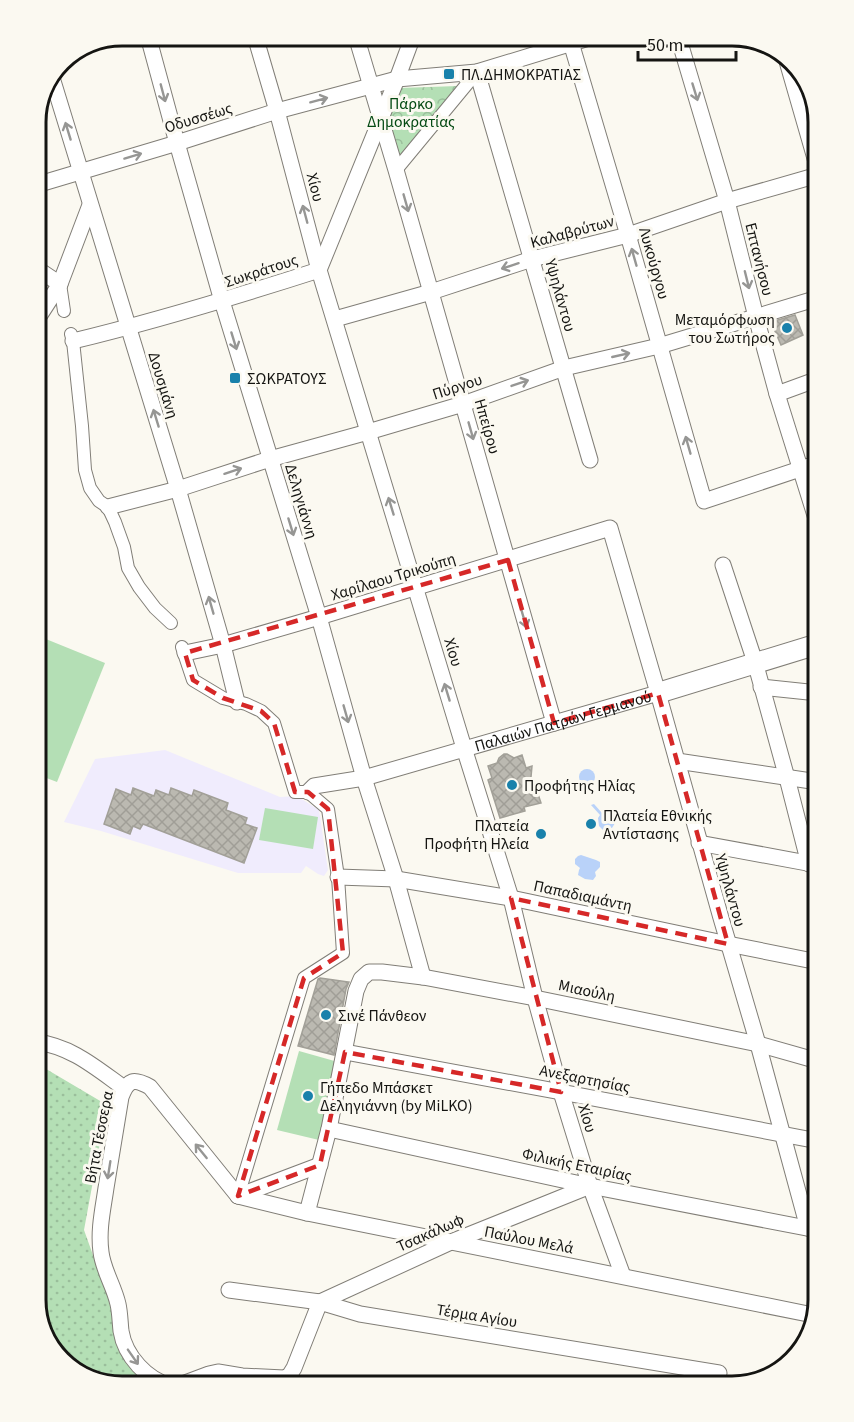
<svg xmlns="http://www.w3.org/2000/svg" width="854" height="1422" font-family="'Source Sans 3',sans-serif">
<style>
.education{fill:#f0ecfd}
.grass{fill:url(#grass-dots)}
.park{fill:url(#park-crowns)}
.pitch{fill:#b4dfb5}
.water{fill:#b9d2f9}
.building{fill:url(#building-cross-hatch);stroke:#a2a098;stroke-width:1.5}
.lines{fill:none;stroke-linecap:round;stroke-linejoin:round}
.pedestrian-casing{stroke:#817e77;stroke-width:14}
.minor-casing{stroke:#817e77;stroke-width:17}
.tertiary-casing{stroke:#817e77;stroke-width:22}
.pedestrian{stroke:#fff;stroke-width:12}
.minor{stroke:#fff;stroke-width:15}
.tertiary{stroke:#fff;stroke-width:20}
.oneway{stroke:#969694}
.marked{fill:none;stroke:#d62828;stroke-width:4.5;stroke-dasharray:12 8;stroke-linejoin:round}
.poi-dot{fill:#1981ab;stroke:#fbf9f1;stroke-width:2}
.labels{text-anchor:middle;stroke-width:6;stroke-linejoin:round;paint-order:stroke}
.poi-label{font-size:16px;fill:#151512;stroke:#fbf9f1;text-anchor:start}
.park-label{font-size:16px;fill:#034912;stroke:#fbf9f1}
.street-label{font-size:16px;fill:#151512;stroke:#fbf9f1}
.rim{fill:none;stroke:#151512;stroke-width:3}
</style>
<defs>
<pattern id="grass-dots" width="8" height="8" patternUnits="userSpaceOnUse" patternTransform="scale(1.5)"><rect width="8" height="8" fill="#b4dfb5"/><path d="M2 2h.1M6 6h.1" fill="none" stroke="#9abe9b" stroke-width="1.8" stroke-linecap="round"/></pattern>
<pattern id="park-crowns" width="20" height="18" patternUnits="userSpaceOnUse" patternTransform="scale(1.5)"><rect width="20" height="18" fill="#b4dfb5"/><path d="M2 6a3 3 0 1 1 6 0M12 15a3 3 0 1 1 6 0" fill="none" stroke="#9abe9b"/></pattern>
<pattern id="building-cross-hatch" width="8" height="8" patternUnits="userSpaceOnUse" patternTransform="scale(1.5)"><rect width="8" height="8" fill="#bbb9b1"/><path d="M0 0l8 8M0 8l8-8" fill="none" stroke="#a09e97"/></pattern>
</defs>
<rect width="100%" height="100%" fill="#fbf9f1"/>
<!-- education -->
<path class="education" d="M165,750L280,797L297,796L319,810L328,870L324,876L318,874L306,866L301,873H238L101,831L64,822L95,759Z"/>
<!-- grass -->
<path class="grass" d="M36,1063L107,1105L84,1230L108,1297L120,1346L158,1386H117L75,1372L45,1337L36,1299Z"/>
<!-- park -->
<path class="park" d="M458,86L397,161L387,116L399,88Z"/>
<!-- pitch -->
<g class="pitch">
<path d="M36,635L105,663L57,782L36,774Z"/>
<path d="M265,808L318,817L313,849L259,840Z"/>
<path d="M299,1051L338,1062L319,1140L277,1130Z"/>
</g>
<!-- water -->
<g class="water">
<circle cx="587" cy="777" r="8"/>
<path d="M594,804L602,813L608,812L613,815L615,823L612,828L603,830L599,826L598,818L600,815L591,805Z"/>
<path d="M581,855L596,860L600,862V867L595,872L596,876L593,880L585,879L578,875L579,870L580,868L575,864V859L578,856Z"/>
</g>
<!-- building -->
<g class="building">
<path d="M795,315L803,335L781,345L771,322Z"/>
<path d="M504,754H507L514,758L522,755L526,768L532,766L531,777L532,782L537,791L541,803L524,807L525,811L500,818L488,780L492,778L488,766L497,763L499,758Z"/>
<path d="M133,788L154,796L156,790L169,795L171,788L192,796L194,790L228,803L226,810L247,818L245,824L257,828L244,863L143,824L140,829L133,826L130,834L104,824L116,789L131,795Z"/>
<path d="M320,978L349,982L346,989L334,1055L298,1046L318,979Z"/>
</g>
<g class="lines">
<!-- pedestrian casing -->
<g class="pedestrian-casing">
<g id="pedestrian">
<path d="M396,170L477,72"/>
<path d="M60,284L64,311"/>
<path d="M71,334L73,341L82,426L85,470L90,488L99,501L108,507L115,522L124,547L128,568L139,587L155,608L171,623"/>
<path d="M182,647L193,680L223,698L246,704L261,711L274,723L295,792H308L328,809L338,877L343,953L304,978L238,1196"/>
</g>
</g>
<!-- minor casing -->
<g class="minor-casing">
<g id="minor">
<path d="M148,36L177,143L222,301L319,617L364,778L396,879L423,977"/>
<path d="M255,36L277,111L319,270L464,748L511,898L535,998L561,1092L590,1186L623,1276"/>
<path d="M356,36L396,170L554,723"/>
<path d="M569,36L628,235L704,501L818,463"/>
<path d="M678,36L727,201L756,317L777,394L818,525"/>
<path d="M786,58L818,169"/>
<path d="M477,72L590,460"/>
<path d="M53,81L178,489L223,645L237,702"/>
<path d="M36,185L177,143L277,111L397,79L477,72L595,36"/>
<path d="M36,268L60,284"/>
<path d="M319,270L397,79L413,36"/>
<path d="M335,319L431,292L532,259L628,235L727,201L818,175"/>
<path d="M36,321L60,284L90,205"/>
<path d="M73,341C156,321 238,296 319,270"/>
<path d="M777,394L818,379"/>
<path d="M108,507L178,489L270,459L368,432L463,404L564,368L659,346L818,298"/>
<path d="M723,565L755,662L787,778L809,864"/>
<path d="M185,653L223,645L319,617L610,528L658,693L721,918L758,1044L808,1228"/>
<path d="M761,687L818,693"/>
<path d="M677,761L818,782"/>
<path id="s1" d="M308,792L314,786L364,778L658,693"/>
<path d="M699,843L818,865"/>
<path d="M338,877L396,879L511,898L728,944L818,962"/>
<path d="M36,1042C71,1046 96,1068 124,1088"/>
<path d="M345,1052L561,1092L818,1141"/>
<path d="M329,1129L590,1186L817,1230"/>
<path d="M238,1196L307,1213L813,1315"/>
<path d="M238,1196L320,1165"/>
<path d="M307,1213L329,1129L356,991L361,979L369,972H382L423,977L535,998L758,1044L818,1061"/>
<path d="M229,1290L320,1302L360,1314L719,1373"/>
<path d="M171,1386C147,1380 125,1356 121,1331C120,1322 120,1313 118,1304C114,1286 103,1270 101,1252C98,1230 103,1209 106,1188C111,1158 116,1128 121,1097C128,1079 134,1078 150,1087L238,1196"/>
<path d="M177,1386L209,1374L218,1372L242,1376L284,1378L289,1376L294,1368L320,1302L451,1242L590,1186"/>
</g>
</g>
<!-- tertiary casing -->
<g class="tertiary-casing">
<path id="tertiary" d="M658,693L818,644"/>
</g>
<!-- pedestrian -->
<use href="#pedestrian" class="pedestrian"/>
<!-- minor -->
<use href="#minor" class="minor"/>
<!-- tertiary -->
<use href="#tertiary" class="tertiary"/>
</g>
<!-- one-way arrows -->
<defs><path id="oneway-shaft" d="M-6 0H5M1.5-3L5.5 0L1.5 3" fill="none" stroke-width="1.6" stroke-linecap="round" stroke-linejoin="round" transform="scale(1.5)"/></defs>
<g class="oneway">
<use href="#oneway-shaft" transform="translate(695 92) rotate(73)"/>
<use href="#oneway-shaft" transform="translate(163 93) rotate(75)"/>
<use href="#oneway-shaft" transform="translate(319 100) rotate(-15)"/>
<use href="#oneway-shaft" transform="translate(68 131) rotate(-107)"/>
<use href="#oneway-shaft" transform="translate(133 156) rotate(-17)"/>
<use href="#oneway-shaft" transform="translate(406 203) rotate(74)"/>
<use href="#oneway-shaft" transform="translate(305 214) rotate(-105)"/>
<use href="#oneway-shaft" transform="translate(634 257) rotate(-106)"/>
<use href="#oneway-shaft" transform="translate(510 266) rotate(162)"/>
<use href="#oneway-shaft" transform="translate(747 280) rotate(76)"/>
<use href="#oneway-shaft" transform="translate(234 341) rotate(73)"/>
<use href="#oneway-shaft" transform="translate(621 355) rotate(-13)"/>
<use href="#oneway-shaft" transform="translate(520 383) rotate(-19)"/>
<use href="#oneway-shaft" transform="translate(156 418) rotate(-107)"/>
<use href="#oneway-shaft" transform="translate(471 431) rotate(74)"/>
<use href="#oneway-shaft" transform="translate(688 445) rotate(-106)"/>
<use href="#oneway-shaft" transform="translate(233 471) rotate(-18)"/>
<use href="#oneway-shaft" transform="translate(391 506) rotate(-107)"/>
<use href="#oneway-shaft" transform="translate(291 527) rotate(73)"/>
<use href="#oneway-shaft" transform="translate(211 605) rotate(-106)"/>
<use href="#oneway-shaft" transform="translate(524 619) rotate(74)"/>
<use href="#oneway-shaft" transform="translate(447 692) rotate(-107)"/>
<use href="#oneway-shaft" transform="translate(346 714) rotate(74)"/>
<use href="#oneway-shaft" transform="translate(201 1151) rotate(-129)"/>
<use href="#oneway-shaft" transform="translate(109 1170) rotate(99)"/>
<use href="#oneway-shaft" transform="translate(133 1357) rotate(55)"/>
</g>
<!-- marked area -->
<path class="marked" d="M508,560L554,723L658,693L728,944L511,898L561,1092L345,1052L320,1165L238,1196L304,978L343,953L328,809L308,792H295L274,723L261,711L223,698L193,680L185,653Z"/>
<!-- markers -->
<g class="poi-dot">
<rect x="443" y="68" width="12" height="12" rx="3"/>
<circle cx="787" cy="328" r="6"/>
<rect x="229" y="372" width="12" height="12" rx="3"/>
<circle cx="512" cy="785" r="6"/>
<circle cx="591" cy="824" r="6"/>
<circle cx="541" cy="834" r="6"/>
<circle cx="326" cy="1015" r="6"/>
<circle cx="308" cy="1096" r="6"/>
</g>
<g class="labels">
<!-- poi labels -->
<g class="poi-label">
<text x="461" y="80">ΠΛ.ΔΗΜΟΚΡΑΤΙΑΣ</text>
<text x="775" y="325" text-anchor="end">Μεταμόρφωση<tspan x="775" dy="18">του Σωτήρος</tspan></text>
<text x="247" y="384">ΣΩΚΡΑΤΟΥΣ</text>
<text x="524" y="791">Προφήτης Ηλίας</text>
<text x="603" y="821">Πλατεία Εθνικής<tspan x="603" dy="18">Αντίστασης</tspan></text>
<text x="529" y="831" text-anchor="end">Πλατεία<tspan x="529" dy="18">Προφήτη Ηλεία</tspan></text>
<text x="338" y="1021">Σινέ Πάνθεον</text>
<text x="320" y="1093">Γήπεδο Μπάσκετ<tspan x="320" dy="18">Δεληγιάννη (by MiLKO)</tspan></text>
</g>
<!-- park labels -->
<g class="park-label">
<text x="411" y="109">Πάρκο<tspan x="411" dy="18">Δημοκρατίας</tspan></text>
</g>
<!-- street labels -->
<g class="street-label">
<text transform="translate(198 117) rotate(-17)" y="6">Οδυσσέως</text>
<text transform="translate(316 187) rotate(75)" y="6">Χίου</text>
<text transform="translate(572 231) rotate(-15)" y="6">Καλαβρύτων</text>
<text transform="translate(760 259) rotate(76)" y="6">Επτανήσου</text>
<text transform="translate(655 263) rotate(74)" y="6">Λυκούργου</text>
<text transform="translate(261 270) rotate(-18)" y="6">Σωκράτους</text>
<text transform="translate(561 295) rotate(74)" y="6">Υψηλάντου</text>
<text transform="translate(164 385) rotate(73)" y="6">Δουσμάνη</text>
<text transform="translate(457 386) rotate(-18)" y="6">Πύργου</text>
<text transform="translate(488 426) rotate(74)" y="6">Ηπείρου</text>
<text transform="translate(302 501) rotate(73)" y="6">Δεληγιάννη</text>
<text transform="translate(393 576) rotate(-17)" y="6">Χαρίλαου Τρικούπη</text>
<text transform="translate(454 652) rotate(73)" y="6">Χίου</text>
<text dy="6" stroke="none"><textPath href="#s1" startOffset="266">Παλαιών Πατρών Γερμανού</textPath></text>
<text transform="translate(731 890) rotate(74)" y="6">Υψηλάντου</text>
<text transform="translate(583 895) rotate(12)" y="6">Παπαδιαμάντη</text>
<text transform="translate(587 990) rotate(12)" y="6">Μιαούλη</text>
<text transform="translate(585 1078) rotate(11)" y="6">Ανεξαρτησίας</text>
<text transform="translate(588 1118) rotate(73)" y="6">Χίου</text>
<text transform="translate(98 1137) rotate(-79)" y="6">Βήτα Τέσσερα</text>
<text transform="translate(577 1164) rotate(12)" y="6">Φιλικής Εταιρίας</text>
<text transform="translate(430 1232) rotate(-24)" y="6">Τσακάλωφ</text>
<text transform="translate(529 1239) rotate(11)" y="6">Παύλου Μελά</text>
<text transform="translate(477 1315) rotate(9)" y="6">Τέρμα Αγίου</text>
</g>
</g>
<!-- crop -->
<path d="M0 0H854V1422H0ZM122 46H732A76 76 0 0 1 808 122V1300A76 76 0 0 1 732 1376H122A76 76 0 0 1 46 1300V122A76 76 0 0 1 122 46Z" fill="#fbf9f1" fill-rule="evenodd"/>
<path class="rim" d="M122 46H732A76 76 0 0 1 808 122V1300A76 76 0 0 1 732 1376H122A76 76 0 0 1 46 1300V122A76 76 0 0 1 122 46Z"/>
<!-- scale -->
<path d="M638 51v9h98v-9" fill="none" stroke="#151512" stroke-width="3"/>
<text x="647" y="51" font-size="18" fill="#151512" stroke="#fbf9f1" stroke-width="4.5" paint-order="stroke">50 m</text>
</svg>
